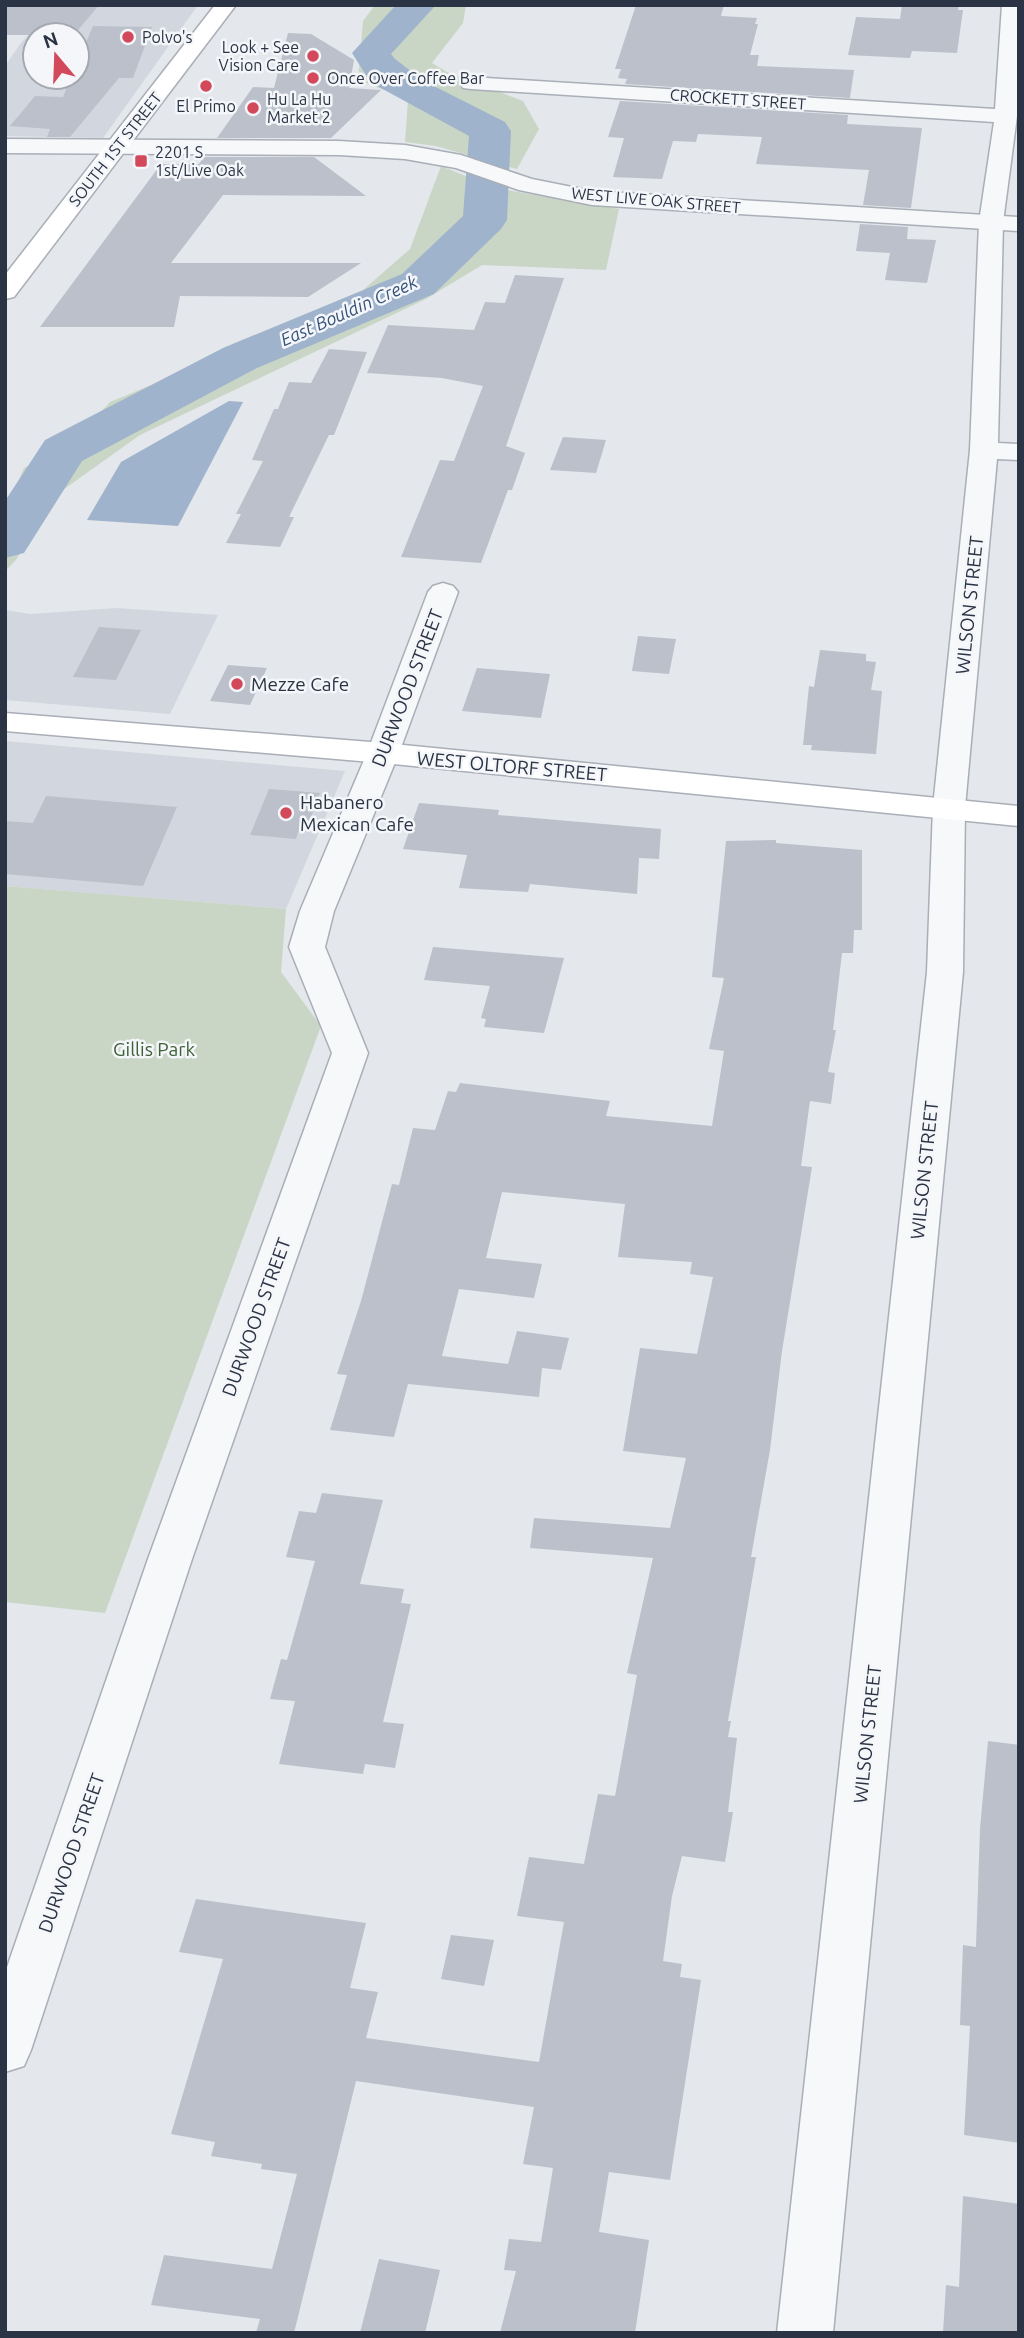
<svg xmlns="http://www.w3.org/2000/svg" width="1024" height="2338" font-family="Ubuntu,sans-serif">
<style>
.built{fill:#d2d6de;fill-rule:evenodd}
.green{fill:#c9d6c5}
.water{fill:#9fb4cc}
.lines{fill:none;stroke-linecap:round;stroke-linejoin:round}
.river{fill:#9fb4cc;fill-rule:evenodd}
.building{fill:#bbc0ca}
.minor-casing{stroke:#a9aeb7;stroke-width:3}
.tertiary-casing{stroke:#a9aeb7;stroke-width:3}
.secondary-casing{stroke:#a9aeb7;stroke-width:3}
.minor{fill:#f7f8fa;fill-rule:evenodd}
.tertiary{fill:#f7f8fa;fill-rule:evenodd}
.secondary{fill:#fff;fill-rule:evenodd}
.poi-dot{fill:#d1495b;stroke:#f4f6f9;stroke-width:2.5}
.labels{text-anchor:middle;stroke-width:5;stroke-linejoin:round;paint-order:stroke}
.far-poi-label{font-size:16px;fill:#2b3445;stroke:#f4f6f9;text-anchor:start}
.far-street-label{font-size:16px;fill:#2b3445;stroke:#f4f6f9}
.far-water-label{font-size:18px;font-style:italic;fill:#34527a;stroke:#f4f6f9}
.street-label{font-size:19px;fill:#2b3445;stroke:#f4f6f9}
.poi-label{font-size:19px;fill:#2b3445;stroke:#f4f6f9;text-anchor:start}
.park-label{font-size:19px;fill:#3f6138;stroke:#f4f6f9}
</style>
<rect width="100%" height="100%" fill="#e4e7ec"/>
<!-- built -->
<g class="built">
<path d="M56,5H198L103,138L5,136V66L21,43ZM35,35H77V77H35Z"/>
<path d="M117,608L218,615L170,714L5,700V610L30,614Z"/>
<path d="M5,741L345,771L286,909L5,886Z"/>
</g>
<!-- green -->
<g class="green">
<path d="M375,5H466L463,23L432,63L447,72L523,101L539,129L517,169L436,146L405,142L408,99L358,80L363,21Z"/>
<path d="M441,166L495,188L619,209L606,270L482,265L426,299L140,435L60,492L16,560L5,571V512L24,468L72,443L110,402L316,317L354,298L410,249Z"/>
<path d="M5,886L286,909L281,972L321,1026L105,1613L5,1602Z"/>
</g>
<!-- water -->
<path class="water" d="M229,401L243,402L178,526L87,520L121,462Z"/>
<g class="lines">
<!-- river -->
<path class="river" d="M396,5H436L391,54L394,58L422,80L505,122L511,131L507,220L501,229L434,294L257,368L82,461L24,553L5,558V501L45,440L223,348L402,274L463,216L469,136L379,87L366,75L352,53Z"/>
</g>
<!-- building -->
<g class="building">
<path d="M5,5H99L74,35H5Z"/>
<path d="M636,5H724L721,16L757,18L755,24H758L750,55H759L757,66L854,70L850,98L625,84L627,79L618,78L621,69H615Z"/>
<path d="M902,5H959L958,10H963L957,53L912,51L910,58L848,55L856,17L900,19Z"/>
<path d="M93,26L152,27L133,78H119L70,137H47L50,129L10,126L35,96L63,97L71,77H77V64Z"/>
<path d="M288,33L311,34L354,60L349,88L381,90L331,138H217L253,87L274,88Z"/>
<path d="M620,101L848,115L847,124L922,128L911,208L863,205L869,170L756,164L762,137L698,134L696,142L673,141L662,179L613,177L624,138L608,137Z"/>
<path d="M204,157H314L366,196L223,195L171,263H361L308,297L180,296L174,327H40L161,164H199Z"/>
<path d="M860,224L908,227L907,239L936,240L927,283L885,280L890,253L856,251Z"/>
<path d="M515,275L564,278L506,446L525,453L512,490H508L481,563L401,557L440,460L454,461L483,386L442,378L367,373L388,325L474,330L485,302L505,303Z"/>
<path d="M329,349L367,352L334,435H329L289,517H294L280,547L226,543L241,514H236L263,461L252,460L274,409H278L289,382L311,383Z"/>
<path d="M563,437L606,440L596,473L550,470Z"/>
<path d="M99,627L141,630L116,680L73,677Z"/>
<path d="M638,636L676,639L669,674L632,671Z"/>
<path d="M820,650L866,654V661L876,662L871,690L882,691L876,754L811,750L812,745H803L809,686L814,687Z"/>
<path d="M228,665L267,668L250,705L210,701Z"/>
<path d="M477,668L550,674L541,718L462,711Z"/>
<path d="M269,789L320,793L305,833L298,832L296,839L250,835Z"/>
<path d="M46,796L177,807L143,886L5,874V821L33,823Z"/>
<path d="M419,803L499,810L498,815L661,829L659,859L639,858L637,894L530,884L528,892L459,888L467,855L403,849Z"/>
<path d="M776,840V843L862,850V930H854L853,953H842L833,1030H836L828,1072L835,1073L831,1104L810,1101L801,1166L812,1167L782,1351L770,1450L751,1557H756L728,1721H731L728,1737L737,1738L728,1812H733L725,1862L682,1856L672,1896L663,1961L682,1964L680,1977L701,1980L670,2180L609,2172L599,2232L649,2240L635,2333H500L516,2271L504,2270L509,2239L541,2242L553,2168L523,2164L534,2107L356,2081L294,2333H256L260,2319L151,2305L164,2255L272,2269L297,2174L261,2169L262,2164L211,2156L215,2142L171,2134L223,1959L179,1952L196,1899L366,1923L350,1988L378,1992L366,2038L539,2062L564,1922L517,1916L529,1857L584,1864L598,1794L615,1796L637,1675L627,1673L653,1558L530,1548L534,1518L670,1528L686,1458L623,1451L640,1348L697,1354L713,1277L690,1274L692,1262L618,1257L625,1204L502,1192L486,1258L542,1264L534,1298L459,1289L442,1356L508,1364L517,1331L569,1338L561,1370L542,1368L539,1397L408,1384L394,1437L330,1430L347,1375L337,1374L361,1301L392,1184L399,1185L413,1128L435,1130L448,1091L456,1092L460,1083L610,1101L606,1116L712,1126L724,1051L709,1049L724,978L712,977L726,841Z"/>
<path d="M433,947L564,958L544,1033L484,1027L486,1019L481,1018L490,986L424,980Z"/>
<path d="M322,1493L383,1500L360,1584L404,1589L401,1603L411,1604L383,1722L404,1724L395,1768L365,1764L363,1774L279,1764L295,1701L270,1699L281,1659L287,1660L315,1561L286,1557L299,1511L316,1513Z"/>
<path d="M988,1741L1019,1745V2143L964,2135L970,2026L960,2025L963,1945L976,1947L980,1829Z"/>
<path d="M451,1935L494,1940L484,1986L441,1979Z"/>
<path d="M963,2196L1019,2204V2333H943L946,2285L959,2287Z"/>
<path d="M379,2259L440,2270L425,2333H360Z"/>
</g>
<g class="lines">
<!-- minor casing -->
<g class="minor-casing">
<g id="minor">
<path d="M1002,5H1019L1017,116L1003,222L998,443L1019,444V460L997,459L965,807L963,972L833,2333H777L927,972L933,807L970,450L979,222L994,122L471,89L463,88L460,83L463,78L471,77L995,109Z"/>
<path d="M443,583L453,586L458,592L399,753L334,911L325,947L368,1053L192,1559L31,2050L24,2066L5,2072V1973L148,1559L332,1053L289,947L300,911L367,753L428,592L433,586Z"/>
</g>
</g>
<!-- tertiary casing -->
<g class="tertiary-casing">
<path id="tertiary" d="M5,139L339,141L405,145L461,155L532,179L592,191L1019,217V231L592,205L519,190L456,168L405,159L339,155L5,153Z"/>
</g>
<!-- secondary casing -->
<g class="secondary-casing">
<g id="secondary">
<path d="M215,5H236L14,297L5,299V275Z"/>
<path d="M5,713L383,743L1019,806V826L383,763L5,731Z"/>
</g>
</g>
<!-- minor -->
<use href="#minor" class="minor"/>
<!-- tertiary -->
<use href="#tertiary" class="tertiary"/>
<!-- secondary -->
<use href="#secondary" class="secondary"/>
</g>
<!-- markers -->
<g class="poi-dot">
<circle cx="128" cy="37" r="7"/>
<circle cx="313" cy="56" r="7"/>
<circle cx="313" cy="78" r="7"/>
<circle cx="206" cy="86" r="7"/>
<circle cx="253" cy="108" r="7"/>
<rect x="134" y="154" width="14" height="14" rx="3.5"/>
<circle cx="237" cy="684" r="7"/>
<circle cx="286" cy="813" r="7"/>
</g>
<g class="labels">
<!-- far-poi labels -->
<g class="far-poi-label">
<text x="142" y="43">Polvo's</text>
<text x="299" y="53" text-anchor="end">Look + See<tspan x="299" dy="18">Vision Care</tspan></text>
<text x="327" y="84">Once Over Coffee Bar</text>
<text x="267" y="105">Hu La Hu<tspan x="267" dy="18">Market 2</tspan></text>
<text x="206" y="112" text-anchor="middle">El Primo</text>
<text x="155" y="158">2201 S<tspan x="155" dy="18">1st/Live Oak</tspan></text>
</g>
<!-- far-street labels -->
<g class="far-street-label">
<text transform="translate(738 99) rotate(4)" y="6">CROCKETT STREET</text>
<text transform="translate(115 149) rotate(-52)" y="6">SOUTH 1ST STREET</text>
<text transform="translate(656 200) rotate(5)" y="6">WEST LIVE OAK STREET</text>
</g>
<!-- far-water labels -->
<g class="far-water-label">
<text transform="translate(349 311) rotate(-24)" y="6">East Bouldin Creek</text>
</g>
<!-- street labels -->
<g class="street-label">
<text transform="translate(969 605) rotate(-84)" y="7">WILSON STREET</text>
<text transform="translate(407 688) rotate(-69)" y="7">DURWOOD STREET</text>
<text transform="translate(512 766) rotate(5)" y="7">WEST OLTORF STREET</text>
<text transform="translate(924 1170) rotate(-84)" y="7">WILSON STREET</text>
<text transform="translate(256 1317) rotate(-70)" y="7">DURWOOD STREET</text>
<text transform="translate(867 1734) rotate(-84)" y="7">WILSON STREET</text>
<text transform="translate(71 1853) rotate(-71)" y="7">DURWOOD STREET</text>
</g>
<!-- poi labels -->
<g class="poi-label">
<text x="251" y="691">Mezze Cafe</text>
<text x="300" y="809">Habanero<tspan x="300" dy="22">Mexican Cafe</tspan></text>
</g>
<!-- park labels -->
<g class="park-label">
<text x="154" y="1056">Gillis Park</text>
</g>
</g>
<!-- border -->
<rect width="1024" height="2338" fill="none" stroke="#2b3445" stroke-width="14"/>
<!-- north arrow -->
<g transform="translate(56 56) rotate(341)"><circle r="33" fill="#f4f6f9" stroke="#a4a8b1" stroke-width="2"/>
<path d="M0-5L12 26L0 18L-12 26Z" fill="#d1495b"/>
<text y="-10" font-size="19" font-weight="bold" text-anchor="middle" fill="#2b3445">N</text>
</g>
</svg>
